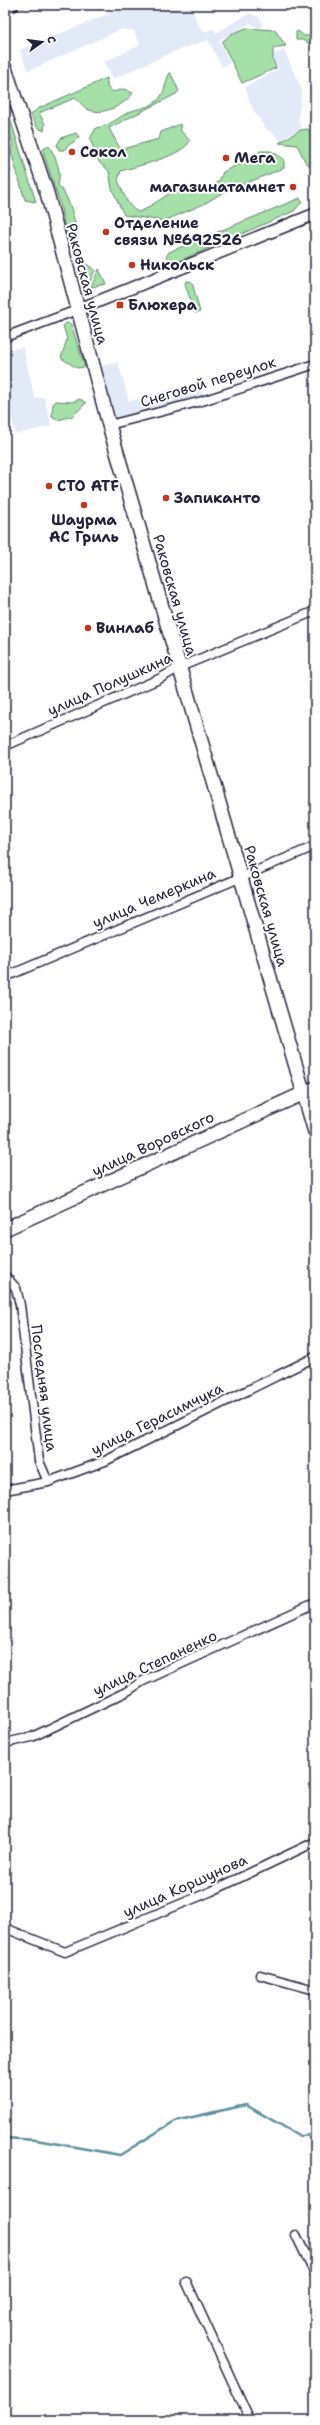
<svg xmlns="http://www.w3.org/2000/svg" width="320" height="2425" font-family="'Shantell Sans',sans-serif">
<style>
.built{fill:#e2eaf7}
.green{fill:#a4e0a7;stroke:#638171}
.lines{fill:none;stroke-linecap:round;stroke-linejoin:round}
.stream{stroke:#5c8d9c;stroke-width:2.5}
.minor-casing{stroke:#22223b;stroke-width:11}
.secondary-casing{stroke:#22223b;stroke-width:14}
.primary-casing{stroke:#22223b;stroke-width:16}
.minor{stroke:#fff;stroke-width:8}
.secondary{stroke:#fff;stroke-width:11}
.primary{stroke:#fff;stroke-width:13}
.rail{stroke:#22223b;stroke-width:2.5;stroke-dasharray:6 3;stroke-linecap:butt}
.poi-dot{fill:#c8321e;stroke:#fff;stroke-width:1.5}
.labels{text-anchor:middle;stroke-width:4;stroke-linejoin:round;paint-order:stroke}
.poi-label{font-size:15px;font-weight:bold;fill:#22223b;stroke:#fff;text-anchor:start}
.street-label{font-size:15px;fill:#22223b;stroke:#fff}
</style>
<rect width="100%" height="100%" fill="#fff"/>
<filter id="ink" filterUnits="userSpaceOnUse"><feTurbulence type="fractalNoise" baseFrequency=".025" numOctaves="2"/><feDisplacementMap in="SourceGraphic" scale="8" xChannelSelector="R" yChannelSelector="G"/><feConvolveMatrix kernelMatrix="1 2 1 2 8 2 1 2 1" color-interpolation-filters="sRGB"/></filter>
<g filter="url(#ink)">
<!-- built -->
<g class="built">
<path d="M145,5H190L199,26L205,32L213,28L216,33L250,13L260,18L263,26L258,28L250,23L219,40L230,63L222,67L208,40L173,52L113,79L104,62L140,45L134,31L122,29L28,71L20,50L110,13Z"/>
<path d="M284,50L302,90L298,121L302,127L280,141L276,135L266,129L252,108L245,87L278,69L273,55Z"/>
<path d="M23,347L35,399L44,397L51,426L16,434L5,388V351Z"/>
<path d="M118,362L129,401L199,382L202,395L116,419L102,366Z"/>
</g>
<!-- green -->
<g class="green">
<path d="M246,28L275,30L286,46L273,48V59L276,68L242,83L222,42L231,34Z"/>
<path d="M298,31L304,36L315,35V47L303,40H296V32Z"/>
<path d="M170,72L179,91L176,94L109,128L118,145L122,149L159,139L161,132L180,124L181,131L190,141C183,156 137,166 121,171L118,180C123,191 126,206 138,212L144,210L181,186L194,187L203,193L219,181L223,172L237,165L245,164L260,151H271L284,159V168L224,192L204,204L164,221L124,215L112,189L109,171L99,162L90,139L96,128C110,126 117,118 129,112C138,108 150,108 158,100C166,92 165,81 170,72Z"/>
<path d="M107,78V87L113,92L124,89L133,93C125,105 102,117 87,109C83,106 79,101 75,98L39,113L45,124L44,131L37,127L31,115L37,109Z"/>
<path d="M5,102L36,202L25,200L11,152L13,143L5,123Z"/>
<path d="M308,129L315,141V170L306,163L297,145L279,143L300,130Z"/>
<path d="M76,133L79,137C75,143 68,144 64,150H59L57,145L61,138Z"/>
<path d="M49,146C56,157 62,172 58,185C70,196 78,228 77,243L73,245L68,243L60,204L44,155L43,149Z"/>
<path d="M300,198L302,202L294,211L177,262L166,257L169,252Z"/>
<path d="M86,264L95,270L88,286L80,266Z"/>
<path d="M99,269L106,284L91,287Z"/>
<path d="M186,281L192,282L200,312L195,313L185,284Z"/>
<path d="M66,323L71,324L85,367L77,368L61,358L67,339L63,326Z"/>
<path d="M80,399L86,403L73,416L58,420L52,416L53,404L56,401L72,402Z"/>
</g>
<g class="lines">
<!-- stream -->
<path class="stream" d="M5,2138L36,2140L120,2155L175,2121L246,2105L300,2136L315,2135"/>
<!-- minor casing -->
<g class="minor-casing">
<g id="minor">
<path d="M5,337L77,310"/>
<path d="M109,425L202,401L315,364"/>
<path d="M5,746L159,679L180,667L315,611"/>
<path d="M5,977L315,846"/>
<path d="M5,1276L16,1288L20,1305L39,1461L48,1482"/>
<path d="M5,1490L48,1482L105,1461L315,1357"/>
<path d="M5,1743L32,1737L126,1692L143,1681L315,1603"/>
<path d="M5,1928L65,1952L212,1891L315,1842"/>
<path d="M260,1975L315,1990"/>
<path d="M296,2235L315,2274"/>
<path d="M186,2281L250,2420"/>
</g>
</g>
<!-- secondary casing -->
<g class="secondary-casing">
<path id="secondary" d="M77,310L315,214"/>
</g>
<!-- primary casing -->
<g class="primary-casing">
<g id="primary">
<path d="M5,68L47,193L109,425L315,1132"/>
<path d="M5,1229L315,1088"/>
</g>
</g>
<!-- minor -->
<use href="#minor" class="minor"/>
<!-- secondary -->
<use href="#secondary" class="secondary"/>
<!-- primary -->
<use href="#primary" class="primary"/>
<!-- rail -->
<g class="rail">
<path d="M5,7L11,5"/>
<path d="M5,14L28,5"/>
</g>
</g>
</g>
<!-- markers -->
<g class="poi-dot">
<circle cx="72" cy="152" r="4"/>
<circle cx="226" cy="158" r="4"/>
<circle cx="293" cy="187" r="4"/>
<circle cx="106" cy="232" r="4"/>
<circle cx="132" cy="265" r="4"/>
<rect x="116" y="301" width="8" height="8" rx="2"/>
<circle cx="49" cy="486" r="4"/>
<circle cx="166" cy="498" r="4"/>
<circle cx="84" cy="505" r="4"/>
<circle cx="88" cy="628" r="4"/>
</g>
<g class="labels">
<!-- poi labels -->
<g class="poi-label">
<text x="80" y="157">Сокол</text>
<text x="234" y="163">Мега</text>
<text x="285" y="192" text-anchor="end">магазинатамнет</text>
<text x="114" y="228">Отделение<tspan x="114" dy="17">связи №692526</tspan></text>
<text x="140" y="270">Никольск</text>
<text x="128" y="310">Блюхера</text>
<text x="57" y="491">СТО ATF</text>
<text x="174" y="503">Запиканто</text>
<text x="84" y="525" text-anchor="middle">Шаурма<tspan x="84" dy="17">АС Гриль</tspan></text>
<text x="96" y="633">Винлаб</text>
</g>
<!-- street labels -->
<g class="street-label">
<text transform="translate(87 284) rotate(75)" y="5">Раковская улица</text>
<text transform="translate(208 382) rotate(-17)" y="5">Снеговой переулок</text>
<text transform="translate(175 595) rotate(74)" y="5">Раковская улица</text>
<text transform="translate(110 684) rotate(-24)" y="5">улица Полушкина</text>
<text transform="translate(154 898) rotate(-23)" y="5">улица Чемеркина</text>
<text transform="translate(266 906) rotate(74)" y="5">Раковская улица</text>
<text transform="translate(153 1144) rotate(-25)" y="5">улица Воровского</text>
<text transform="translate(44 1388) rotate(83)" y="5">Последняя улица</text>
<text transform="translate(157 1419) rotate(-26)" y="5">улица Герасимчука</text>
<text transform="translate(155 1663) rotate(-25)" y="5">улица Степаненко</text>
<text transform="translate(185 1886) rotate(-24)" y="5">улица Коршунова</text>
</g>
</g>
<!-- margin -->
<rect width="320" height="2425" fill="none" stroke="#fff" stroke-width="20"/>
<rect x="10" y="10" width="300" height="2405" fill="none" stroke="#22223b" stroke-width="1.5" filter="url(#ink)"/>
<!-- north arrow -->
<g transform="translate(42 42) rotate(76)" stroke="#ffffff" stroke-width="3" paint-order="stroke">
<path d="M0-3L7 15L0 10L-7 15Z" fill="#22223b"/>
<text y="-6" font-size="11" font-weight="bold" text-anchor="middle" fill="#22223b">С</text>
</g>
</svg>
